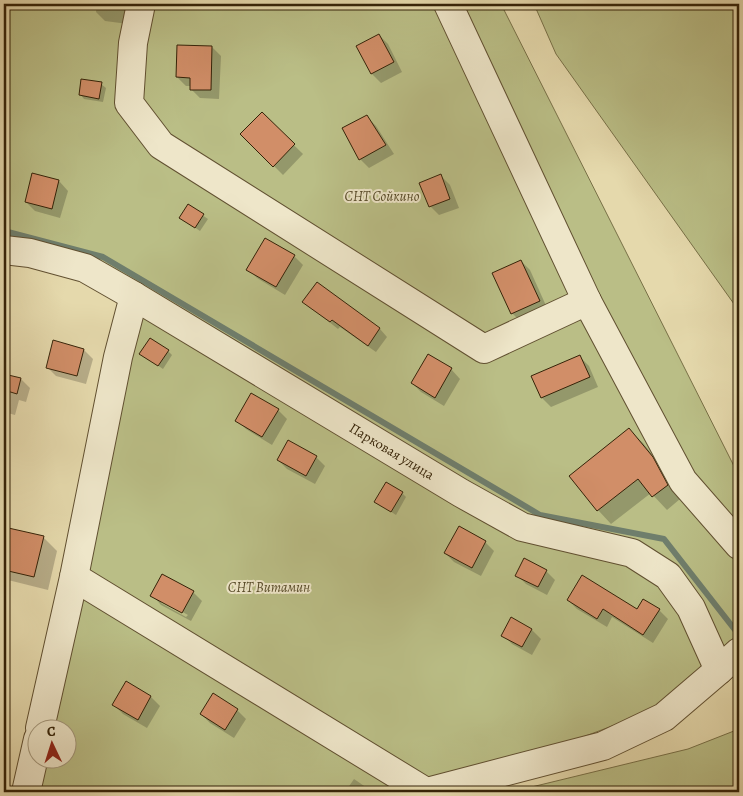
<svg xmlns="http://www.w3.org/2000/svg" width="743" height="796" font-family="Alegreya,serif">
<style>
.green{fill:#babe86;stroke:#787047;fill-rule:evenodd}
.shadow{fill:#0003;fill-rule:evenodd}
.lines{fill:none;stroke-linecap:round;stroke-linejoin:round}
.stream{stroke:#6f7e6c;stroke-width:6}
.building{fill:#d18e68;stroke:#352308}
.minor-casing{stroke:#615031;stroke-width:30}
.minor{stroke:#eee6c9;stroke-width:28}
.labels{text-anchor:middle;stroke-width:4;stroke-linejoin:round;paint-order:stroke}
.park-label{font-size:14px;font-style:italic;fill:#564a28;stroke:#eee6c9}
.street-label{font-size:14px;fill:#352308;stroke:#eee6c9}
</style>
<rect width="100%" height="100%" fill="#e5d9ac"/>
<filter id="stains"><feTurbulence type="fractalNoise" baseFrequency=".004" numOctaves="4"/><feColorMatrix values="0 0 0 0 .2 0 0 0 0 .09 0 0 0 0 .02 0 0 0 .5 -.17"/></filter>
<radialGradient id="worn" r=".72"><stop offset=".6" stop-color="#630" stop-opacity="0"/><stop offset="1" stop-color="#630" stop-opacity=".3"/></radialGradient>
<!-- green -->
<g class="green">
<path d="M9,4H501L739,476V659L689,697L437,792H17L131,279L4,246V32ZM38,728H68V758H38Z"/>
<path d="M534,4H739V311L556,54Z"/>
<path d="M739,729V792H511L688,749Z"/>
</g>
<!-- shadow -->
<g class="shadow">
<path d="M97,4H128V24L105,21L96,12Z"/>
<path d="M373,4H386L377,8Z"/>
<path d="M379,35L388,44L402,72L381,83L372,74L358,47Z"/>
<path d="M212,47L221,56L219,99L200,98L191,89V86H186L177,77Z"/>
<path d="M101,84L106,88L103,102L84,99L80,94Z"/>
<path d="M262,114L303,154L283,175L242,134Z"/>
<path d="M367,117L376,126L394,154L369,168L360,159Z"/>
<path d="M441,176L450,185L459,208L439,215L430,206Z"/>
<path d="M59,181L68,191L60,218L35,211L26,202Z"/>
<path d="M189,206L208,219L200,231L181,218Z"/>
<path d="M294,256L303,265L285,295L257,278L248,269Z"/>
<path d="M521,261L530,270L548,310L521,322L512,313Z"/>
<path d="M317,284L380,329L387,337L376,352L340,327L338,329L304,302Z"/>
<path d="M84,350L93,359L86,384L56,376L47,367Z"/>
<path d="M168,351L172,355L163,369L141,354Z"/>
<path d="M580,357L589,366L598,387L551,407L542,398Z"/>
<path d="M451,369L460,379L444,406L421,392L412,383Z"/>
<path d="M4,375L21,379L30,388L26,402L19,400L15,415L4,412Z"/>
<path d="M278,410L287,419L272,445L246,429L237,420Z"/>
<path d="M629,430L643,443L666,472L680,499L667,510L651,493L611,524L598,510L571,476Z"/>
<path d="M316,457L325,466L315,484L287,469L278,460Z"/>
<path d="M402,493L406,497L396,515L376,502Z"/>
<path d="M4,528L43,537L57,551L48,590L4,579Z"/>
<path d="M485,542L494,551L481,576L454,562L445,553Z"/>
<path d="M546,571L555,580L547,595L526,584L517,575Z"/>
<path d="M193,592L202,601L191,621L161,605L152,595ZM161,600L188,615L186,617L161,603Z"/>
<path d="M568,600L637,610H659L668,619L653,643L612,617L607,627L577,609Z"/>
<path d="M512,619L532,630L541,639L532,655L512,644L503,635Z"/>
<path d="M126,683L151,697L160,706L147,728L123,714L114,705Z"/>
<path d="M237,710L246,719L234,738L210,723L201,714Z"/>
<path d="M354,779L373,792H345Z"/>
</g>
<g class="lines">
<!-- stream -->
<path class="stream" d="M4,231L103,257L540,515L664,539L739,635"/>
</g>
<!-- building -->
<g class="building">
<path d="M379,34L394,62L371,74L356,46Z"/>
<path d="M177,45L212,46L211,90H190V78L176,77Z"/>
<path d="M81,79L102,82L99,99L79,95Z"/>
<path d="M262,112L295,144L273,167L240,134Z"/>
<path d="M367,115L386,145L359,160L342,128Z"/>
<path d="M32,173L59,180L52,209L25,202Z"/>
<path d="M441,174L450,199L429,207L419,183Z"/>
<path d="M188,204L204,214L195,228L179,218Z"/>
<path d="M265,238L295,255L276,287L246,270Z"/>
<path d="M521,260L540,301L511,314L492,273Z"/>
<path d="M317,282L380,328L368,346L332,320L330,322L302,302Z"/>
<path d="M150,338L169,350L158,366L139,354Z"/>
<path d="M53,340L84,349L77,376L46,368Z"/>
<path d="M428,354L452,368L435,398L411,383Z"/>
<path d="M580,355L590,377L541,398L531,376Z"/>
<path d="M4,374L21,378L17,394L4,390Z"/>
<path d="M251,393L279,409L262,437L235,421Z"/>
<path d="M629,428L653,457L668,485L652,497L638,479L597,511L569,476Z"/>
<path d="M288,440L317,456L306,476L277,460Z"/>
<path d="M386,482L403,492L391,512L374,502Z"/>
<path d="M459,526L486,541L472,568L444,553Z"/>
<path d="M4,527L44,536L34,577L4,570Z"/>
<path d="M524,558L547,570L538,587L515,576Z"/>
<path d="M162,574L194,591L182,613L150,596Z"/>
<path d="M582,575L637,609L643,599L660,609L643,635L603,609L597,619L567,600Z"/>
<path d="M511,617L532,629L522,647L501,636Z"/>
<path d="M126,681L151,696L138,720L112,705Z"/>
<path d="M213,693L238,709L225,730L200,714Z"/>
</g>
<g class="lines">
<!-- minor casing -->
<g class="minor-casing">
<g id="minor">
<path d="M141,4L133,43L129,103L161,145L484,349L587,301"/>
<path d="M448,4L587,301L683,481L739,545"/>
<path d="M4,250L30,253L85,268L134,296L461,493L522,527L632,553L668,576L691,608L719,670L739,652"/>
<path d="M74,577L426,792"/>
<path d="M40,728L74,577L118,357L134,296"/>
<path d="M26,792L38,739"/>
<path d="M427,792L603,746L664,717L719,670"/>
</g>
</g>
<!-- minor -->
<use href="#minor" class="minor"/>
</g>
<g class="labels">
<!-- park labels -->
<g class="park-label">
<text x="382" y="201">СНТ Сойкино</text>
<text x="269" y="592">СНТ Витамин</text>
</g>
<!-- street labels -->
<g class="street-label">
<text transform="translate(392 451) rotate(31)" y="5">Парковая улица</text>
</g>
</g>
<!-- margin -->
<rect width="743" height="796" fill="none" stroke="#e5d9ac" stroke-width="20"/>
<rect x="5" y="5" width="733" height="786" fill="none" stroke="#352308" stroke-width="2.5"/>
<rect x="10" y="10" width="723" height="776" fill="none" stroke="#352308"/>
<!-- north arrow -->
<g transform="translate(52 744) rotate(356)"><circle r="24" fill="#eee6c9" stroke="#a4987c"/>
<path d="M0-4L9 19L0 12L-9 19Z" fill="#8f2418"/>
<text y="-8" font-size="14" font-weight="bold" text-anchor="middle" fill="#352308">С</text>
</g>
<rect width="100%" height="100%" filter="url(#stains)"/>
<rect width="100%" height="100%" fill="url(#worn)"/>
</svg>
